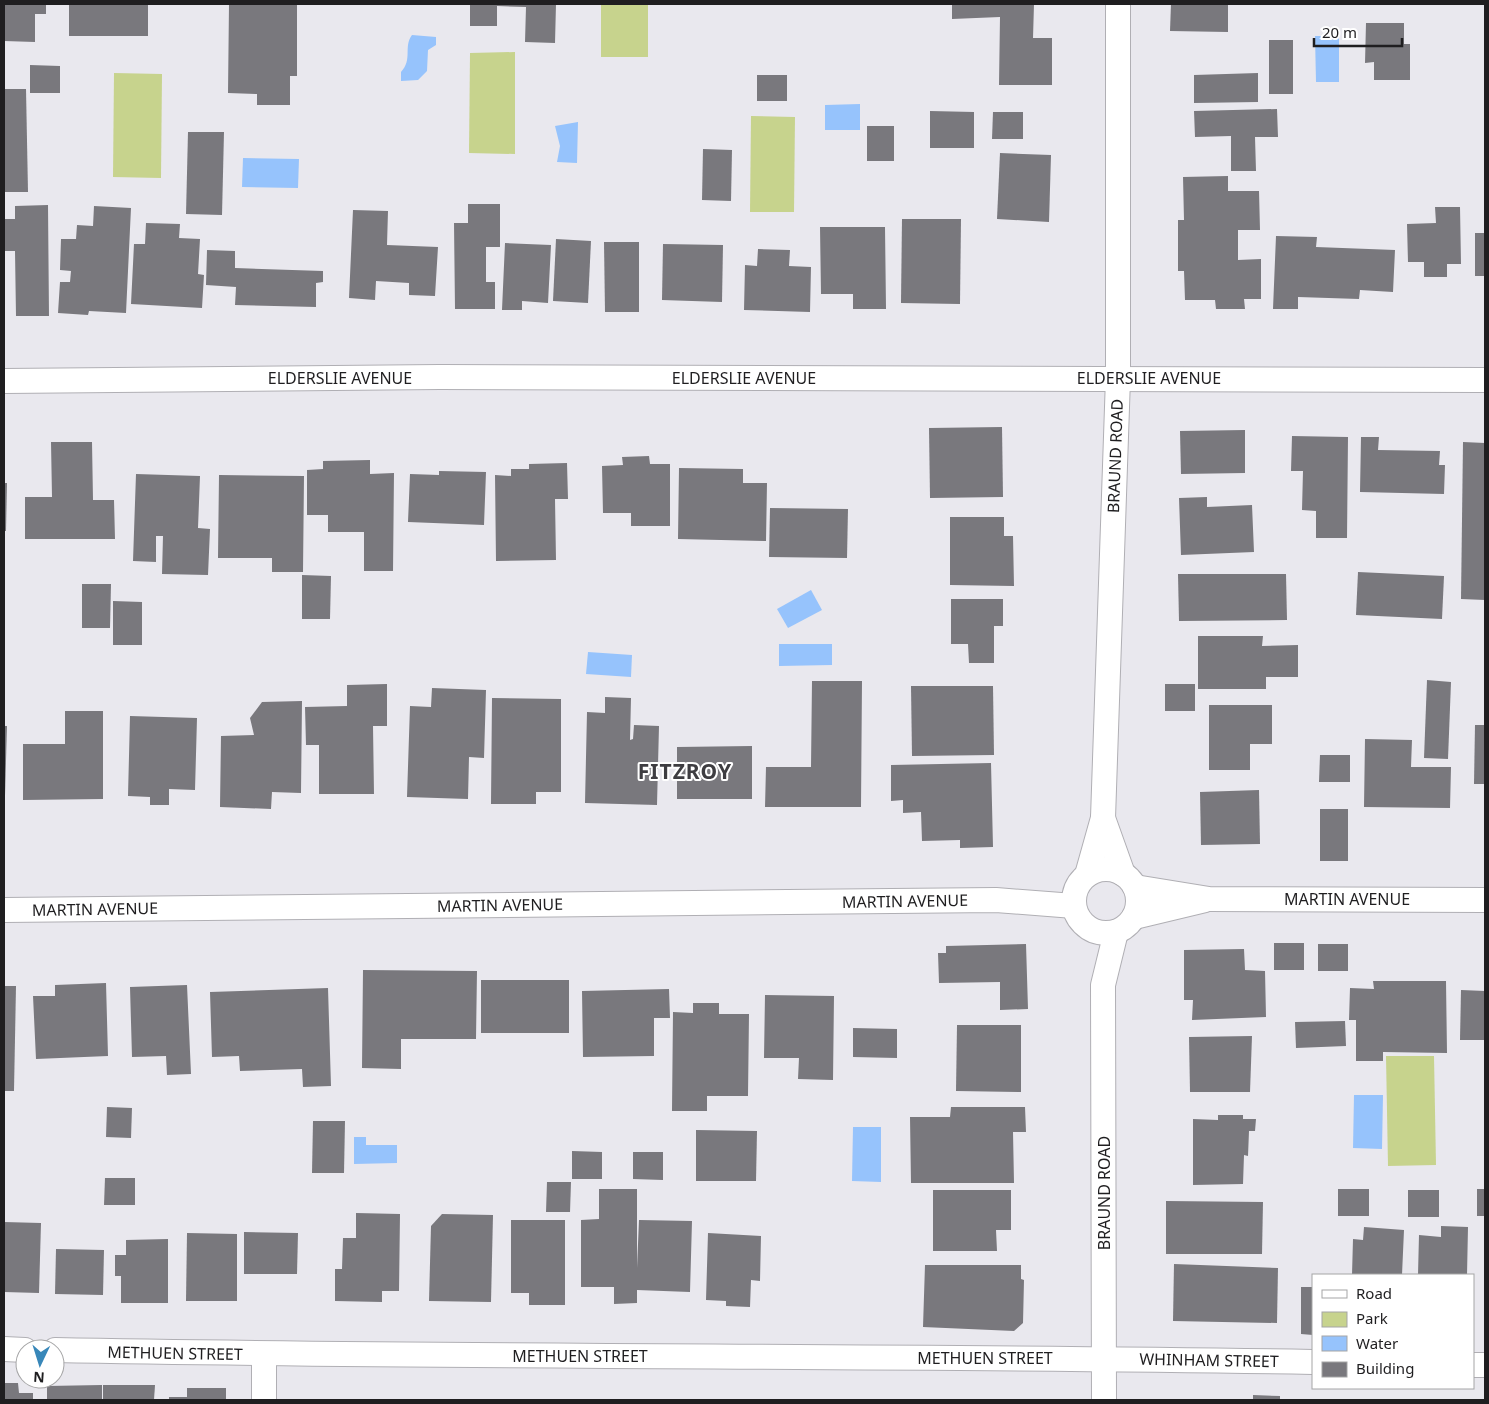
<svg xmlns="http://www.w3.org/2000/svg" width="1489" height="1404" font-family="'Noto Sans',sans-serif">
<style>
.green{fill:#c7d38d}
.water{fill:#96c3fc}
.building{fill:#79787d}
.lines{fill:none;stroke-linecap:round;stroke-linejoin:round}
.minor-casing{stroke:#b0afb4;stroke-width:26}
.minor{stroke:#fff;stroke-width:24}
.labels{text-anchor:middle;stroke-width:4;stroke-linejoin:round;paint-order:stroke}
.street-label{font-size:16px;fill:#1f1e20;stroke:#fff}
.district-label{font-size:21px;font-weight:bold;letter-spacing:1px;fill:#3e3d41;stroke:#fff}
</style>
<rect width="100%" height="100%" fill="#e9e8ee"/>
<!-- green -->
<g class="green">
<rect x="601" y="4" width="47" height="53"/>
<path d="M515,52V154L469,153L470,53Z"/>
<path d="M114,73L162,74L161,178L113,177Z"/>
<path d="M751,116L795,117L794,212H750Z"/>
<path d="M1386,1056H1434L1436,1165L1388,1166Z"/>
</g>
<!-- water -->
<g class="water">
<path d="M412,35L436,37V45L428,50L427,71L418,80L401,81V72C413,59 403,47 412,35Z"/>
<path d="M1315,36H1339V82H1316Z"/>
<path d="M860,104V130H825V105Z"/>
<path d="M578,122L577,163L557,162L560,146L555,126Z"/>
<path d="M243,158L299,159L298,188L242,187Z"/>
<path d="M811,590L822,610L788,628L777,609Z"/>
<path d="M779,644H832V665L779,666Z"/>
<path d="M588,652L632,655L631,677L586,674Z"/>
<path d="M1354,1095H1383L1382,1149L1353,1148Z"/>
<path d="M853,1127H881V1182L852,1181Z"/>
<path d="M354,1137H366V1145H397V1163L354,1164Z"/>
</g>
<!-- building -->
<g class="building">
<path d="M4,4H46V14H35V42L4,41Z"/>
<rect x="69" y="4" width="79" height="32"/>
<path d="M229,4H297V76H290V105H257V94L228,93Z"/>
<path d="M470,4H556L555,43L525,42L526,7L497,6V26H470Z"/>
<path d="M952,4H1034L1033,38H1052V85H999L1000,17L952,19Z"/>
<path d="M1171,4H1228V32L1170,31Z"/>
<path d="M1366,23H1404V44H1410V80H1374V62L1365,63Z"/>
<rect x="1269" y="40" width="24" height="54"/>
<path d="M30,65L60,66V93H30Z"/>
<path d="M1258,73V102L1194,103V75Z"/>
<rect x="757" y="75" width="30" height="26"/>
<path d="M4,89H26L28,192H4Z"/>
<path d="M1277,109L1278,137H1255L1256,171H1231V136L1195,137L1194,111Z"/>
<path d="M930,111L974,112V148H930Z"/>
<path d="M993,112H1023V139H992Z"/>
<rect x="867" y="126" width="27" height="35"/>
<path d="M188,132H224L222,215L186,214Z"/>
<path d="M703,149L732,150L731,201L702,200Z"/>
<path d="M1000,153L1051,155L1049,222L997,219Z"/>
<path d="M1228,176V191H1259L1260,230H1238V260L1261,259V299H1244L1245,309H1216L1215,300H1185L1184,271H1178V220H1184L1183,177Z"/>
<path d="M468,204H500V247H486V282H495V309H455L454,223H468Z"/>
<path d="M48,205L49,316H16L15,251H4V219H15V206Z"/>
<path d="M94,206L131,208L126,313L89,311L88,315L58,313L60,282H70L71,271L60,270L61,239H76L77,225L93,226Z"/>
<path d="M1435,207H1460L1461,264H1447V277H1424V262H1408L1407,224L1436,223Z"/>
<path d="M353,210L388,211L387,245L438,247L435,296L409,295V283L376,281L375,300L349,298Z"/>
<path d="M902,219H961L960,304L901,303Z"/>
<path d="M146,223L180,224L179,238L200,239L198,274L204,275L202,308L131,304L134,244H145Z"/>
<path d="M820,227H885L886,309H853V294H821Z"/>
<rect x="1475" y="233" width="10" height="43"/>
<path d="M1276,236L1317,237L1316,247L1395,250L1393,292L1360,290L1359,299L1298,297V309H1273Z"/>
<path d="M556,239L591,241L588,303L553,301Z"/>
<path d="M604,242H639V312H605Z"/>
<path d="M505,243L551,245L548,303L522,301V310H502Z"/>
<path d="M663,244L723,245L722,302L662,300Z"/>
<path d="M758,249L790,250L789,266L811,267L810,312L744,310L745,265L757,266Z"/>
<path d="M207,250L235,251V268L323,271V282L316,283V307L235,305L236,287L206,285Z"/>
<path d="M1002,427L1003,497L930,498L929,428Z"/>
<path d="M1245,430V473L1181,474L1180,431Z"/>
<path d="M1292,436L1348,437L1347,538H1316V511L1302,510L1303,471H1291Z"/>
<path d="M1361,437H1379L1378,450L1440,451L1439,465H1445L1444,494L1360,492Z"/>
<path d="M51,442H92L93,500H114L115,539H25V497H52Z"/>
<path d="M1463,442L1485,443V600L1461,599Z"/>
<path d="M649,456L650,464H670V526H631V513H603L602,466L623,465L622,457Z"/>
<path d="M370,460V474L394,473L393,571H364V532H328V515H307V470L323,469V461Z"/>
<path d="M567,463L568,499H555L556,560L496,561L495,475L511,476V469H529V464Z"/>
<path d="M679,468L743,469V483H767L766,541L678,539Z"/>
<path d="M439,471L486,472L484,525L408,522L410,474L439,475Z"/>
<path d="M136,474L200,476L198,528L210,529L208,575L162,574L163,536H156V562L133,561Z"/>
<path d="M219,475L304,476L303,572H272V558H218Z"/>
<path d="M4,483H7L6,531H4Z"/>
<path d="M1207,497V507L1252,505L1254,552L1181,555L1179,498Z"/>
<path d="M770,508L848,509L847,558L769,557Z"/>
<path d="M950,517H1004V536H1013L1014,586L950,585Z"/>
<path d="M1358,572L1444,576L1442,619L1356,615Z"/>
<path d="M1178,574H1286L1287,620L1179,621Z"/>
<path d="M302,575L331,576L330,619H302Z"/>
<path d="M82,584H111L110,628H82Z"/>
<path d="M951,599H1003V626H994V663H969L968,644H951Z"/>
<path d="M113,601L142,602V645H113Z"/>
<path d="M1198,636H1263L1262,646L1298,645V677H1266V689H1198Z"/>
<path d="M1427,680L1451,682L1448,759L1424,758Z"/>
<path d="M812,681H862L861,807H765L766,767H811Z"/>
<path d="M387,684V726H373L374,794H319V745H306L305,707L347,706V685Z"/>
<rect x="1165" y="684" width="30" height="27"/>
<path d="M911,686H993L994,755L912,756Z"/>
<path d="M432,688L486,690L484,758L469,757L468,799L407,797L410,706L431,707Z"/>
<path d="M605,697L631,698L630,740L633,739L634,725L659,726L657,805L585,803L587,712L605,713Z"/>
<path d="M492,698L561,699V792H536V804H491Z"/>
<path d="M302,701L301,793L272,792L271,809L220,807L221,736L254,735L250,718L262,702Z"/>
<path d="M1209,705H1272V744H1250V770H1209Z"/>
<path d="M65,711H103V799L23,800V744H65Z"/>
<path d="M130,716L197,718L195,790L169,789V805H150V797L128,796Z"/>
<path d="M1475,725H1485V784H1474Z"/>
<path d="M4,726H7L5,796H4Z"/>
<path d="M1365,739L1412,740L1411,767H1451L1450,808L1364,807Z"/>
<path d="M752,746V799H677V747Z"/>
<path d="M1320,755H1350V782H1319Z"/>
<path d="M991,763L993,847L960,848V840L922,841L921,812L903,813V800L891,801V765Z"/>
<path d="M1259,790L1260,844L1201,845L1200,792Z"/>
<rect x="1320" y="809" width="28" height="52"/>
<rect x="1274" y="943" width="30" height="27"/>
<path d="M1026,944L1028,1009L1000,1010V982L939,983L938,953H946V946Z"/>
<rect x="1318" y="944" width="30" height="27"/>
<path d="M1244,949L1245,970L1265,971L1266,1017L1192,1020L1193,1000H1184V950Z"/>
<path d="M363,970L477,971L476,1039H401V1069L362,1068Z"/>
<rect x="481" y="980" width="88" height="53"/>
<path d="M1373,981H1446L1447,1053L1383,1052V1061H1356V1020H1349L1350,988L1374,989Z"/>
<path d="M106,983L108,1056L36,1059L33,996H55V985Z"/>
<path d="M187,985L191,1074L167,1075L166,1056L132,1057L130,987Z"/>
<path d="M4,986H16L14,1091H4Z"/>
<path d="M328,988L331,1086L303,1087L302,1069L240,1071L239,1056L212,1057L210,992Z"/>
<path d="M669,989L670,1018H654V1056L583,1057L582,991Z"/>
<path d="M1461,990L1485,991V1040H1460Z"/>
<path d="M765,995L834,996L833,1080L798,1079L799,1058H764Z"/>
<path d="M693,1003H719V1014H749L748,1096H707V1111H672L673,1012L693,1013Z"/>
<path d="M1345,1021L1346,1046L1296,1048L1295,1022Z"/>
<path d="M957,1025H1021V1092L956,1091Z"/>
<path d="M853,1028L897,1029V1058L853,1057Z"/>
<path d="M1252,1036L1250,1092H1190L1189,1037Z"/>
<path d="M107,1107L132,1108L131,1138L106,1137Z"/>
<path d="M951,1107H1025L1026,1132H1013L1014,1183H911L910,1117H950Z"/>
<path d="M1218,1115H1243V1119H1256L1255,1131H1249L1248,1156L1244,1155L1243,1184L1193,1185V1119L1218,1120Z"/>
<path d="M313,1121H345L344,1173H312Z"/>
<path d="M696,1130L757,1131L756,1181H696Z"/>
<path d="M572,1151L602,1152V1179H572Z"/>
<path d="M633,1152H663V1180L633,1179Z"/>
<path d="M105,1178H135V1205H104Z"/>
<path d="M547,1182H571L570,1212H546Z"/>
<path d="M599,1189H637V1268L639,1220L692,1221L690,1292L637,1290V1303L614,1304V1287H581V1220L599,1219Z"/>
<rect x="1338" y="1189" width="31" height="27"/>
<rect x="1477" y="1189" width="8" height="27"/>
<path d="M933,1190H1011V1230H996L997,1251H933Z"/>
<rect x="1408" y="1190" width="31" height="27"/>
<path d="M1166,1201L1263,1202L1262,1254H1166Z"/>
<path d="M356,1213L400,1214L399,1291H382V1302L335,1301V1269H342L343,1238H356Z"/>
<path d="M442,1214L493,1215L491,1302L429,1301L431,1226Z"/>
<path d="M511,1220H565V1305H529V1293H511Z"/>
<path d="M4,1222L41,1223L39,1293L4,1292Z"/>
<path d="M1441,1226L1468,1227L1467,1275H1418L1419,1235L1441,1237Z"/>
<path d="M1364,1227L1404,1230L1402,1275H1352L1353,1239L1363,1240Z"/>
<path d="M244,1232L298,1233L297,1274H244Z"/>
<path d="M187,1233L237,1234V1301H186Z"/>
<path d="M708,1233L761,1236L760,1281L751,1280L750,1307L726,1306V1301L706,1300Z"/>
<path d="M168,1239V1303H121V1276H115V1255H126V1240Z"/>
<path d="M56,1249L104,1250L103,1295L55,1294Z"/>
<path d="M1174,1264L1278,1268L1277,1323L1173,1321Z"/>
<path d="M925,1265H1021V1279L1024,1280L1023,1323L1014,1331L923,1327Z"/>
<path d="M1301,1287H1313V1335L1301,1334Z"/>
<path d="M4,1383H18L19,1393H33V1400H4Z"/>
<path d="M102,1385V1400H47V1386Z"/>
<path d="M103,1385H155L154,1400H103Z"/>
<path d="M187,1388H226V1400H169V1397H187Z"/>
<path d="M1253,1395L1280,1396V1400H1253Z"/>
</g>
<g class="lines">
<!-- minor casing -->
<g class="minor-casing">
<g id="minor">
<path d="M4,381L440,377L1485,380"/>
<path d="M1103,818L1123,874"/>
<circle cx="1106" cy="901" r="32"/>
<path d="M1087,875L1103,818L1118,378V4"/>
<path d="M1135,887L1209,899L1485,900"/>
<path d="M4,910L996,900L1074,906"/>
<path d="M1134,917L1205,900"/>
<path d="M4,1349L25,1350"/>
<path d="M55,1350C474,1358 894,1355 1313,1362"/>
<path d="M1473,1365H1485"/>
<path d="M264,1400V1354"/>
<path d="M1104,1400L1103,985L1116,932"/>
</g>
</g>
<!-- minor -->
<use href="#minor" class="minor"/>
</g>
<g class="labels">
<!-- street labels -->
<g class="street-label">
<text x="340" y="384">ELDERSLIE AVENUE</text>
<text x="744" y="384">ELDERSLIE AVENUE</text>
<text x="1149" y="384">ELDERSLIE AVENUE</text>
<text transform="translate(1115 456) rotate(-88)" y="6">BRAUND ROAD</text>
<text x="1347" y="905">MARTIN AVENUE</text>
<text transform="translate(905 901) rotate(-1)" y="6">MARTIN AVENUE</text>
<text transform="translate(500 905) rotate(-1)" y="6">MARTIN AVENUE</text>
<text transform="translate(95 909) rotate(-1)" y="6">MARTIN AVENUE</text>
<text transform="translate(1104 1193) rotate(-90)" y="6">BRAUND ROAD</text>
<text transform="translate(175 1353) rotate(1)" y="6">METHUEN STREET</text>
<text x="580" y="1362">METHUEN STREET</text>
<text x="985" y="1364">METHUEN STREET</text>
<text transform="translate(1209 1360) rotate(1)" y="6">WHINHAM STREET</text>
</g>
<!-- district labels -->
<g class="district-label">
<text x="685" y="779">FITZROY</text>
</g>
</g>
<!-- border -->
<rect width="1489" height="1404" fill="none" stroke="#1f1e20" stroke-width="10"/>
<!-- legend -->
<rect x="1312" y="1274" width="162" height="115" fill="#ffffff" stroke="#a5a5a6"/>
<rect x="1322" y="1290" width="25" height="8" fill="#ffffff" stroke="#a5a5a6"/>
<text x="1356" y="1299" font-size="15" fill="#1f1e20">Road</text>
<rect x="1322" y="1312" width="25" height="15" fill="#c7d38d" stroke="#a5a5a6"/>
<text x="1356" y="1324" font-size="15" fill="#1f1e20">Park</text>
<rect x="1322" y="1336" width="25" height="15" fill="#96c3fc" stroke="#a5a5a6"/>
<text x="1356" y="1349" font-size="15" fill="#1f1e20">Water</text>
<rect x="1322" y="1362" width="25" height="15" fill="#79787d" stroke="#a5a5a6"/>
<text x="1356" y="1374" font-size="15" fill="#1f1e20">Building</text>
<!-- north arrow -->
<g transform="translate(40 1364) rotate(184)"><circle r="24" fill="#ffffff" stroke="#a5a5a6"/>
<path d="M0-4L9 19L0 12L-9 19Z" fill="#3887b9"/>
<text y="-8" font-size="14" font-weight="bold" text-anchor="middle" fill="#1f1e20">N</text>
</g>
<!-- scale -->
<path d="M1314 38v8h88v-8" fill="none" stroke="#1f1e20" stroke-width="2.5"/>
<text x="1322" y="38" font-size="15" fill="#1f1e20" stroke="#ffffff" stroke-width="4" paint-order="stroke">20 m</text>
</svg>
